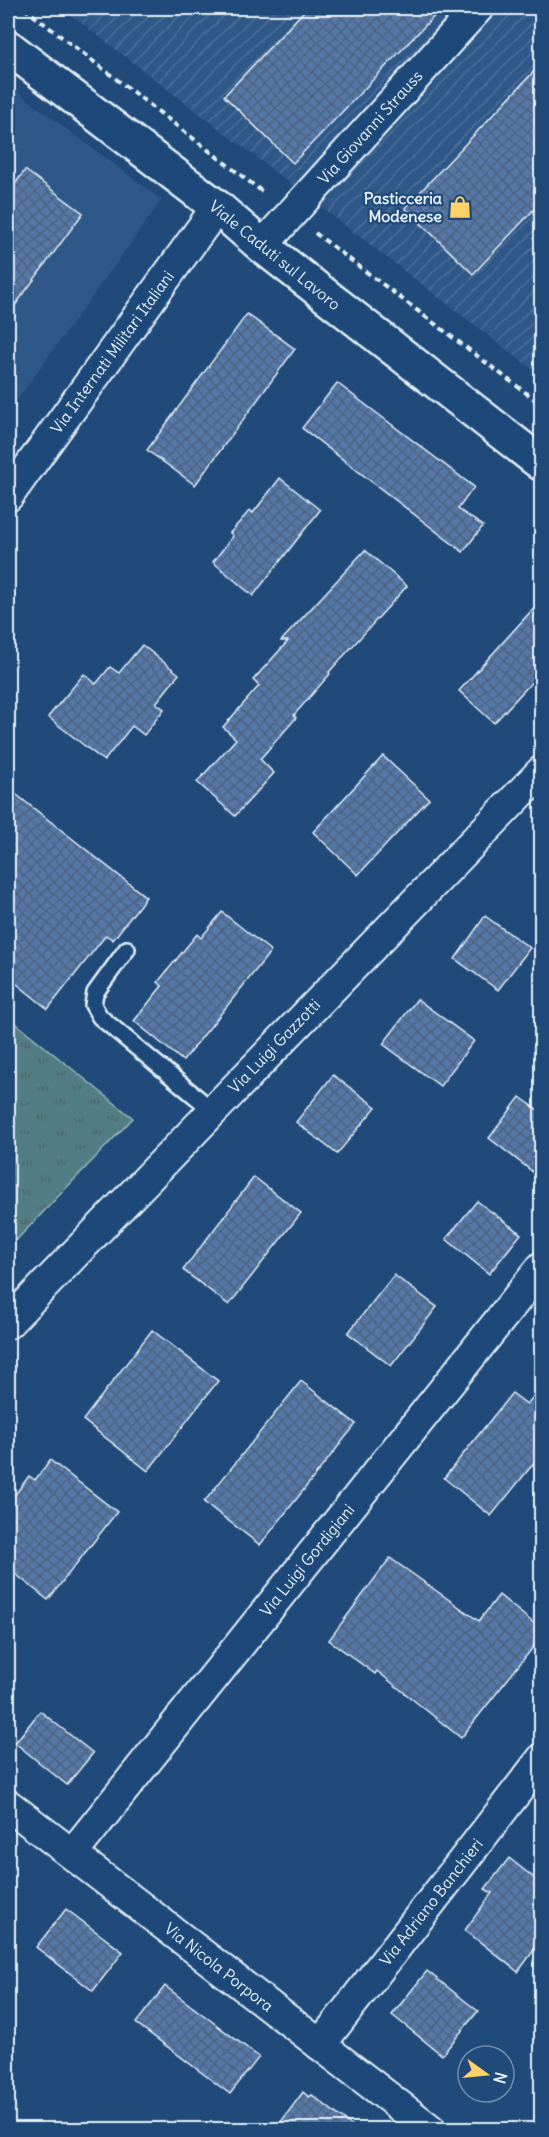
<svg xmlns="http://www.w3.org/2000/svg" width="549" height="2137" font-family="Delius,sans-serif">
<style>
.built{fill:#2f5888}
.industrial{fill:url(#industrial-furrows)}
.park{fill:url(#park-tufts);stroke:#9db7be;stroke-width:1.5}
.building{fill:url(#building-cross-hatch);stroke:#e8f1f8;stroke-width:1.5}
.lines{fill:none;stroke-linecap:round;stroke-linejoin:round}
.lane-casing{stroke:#e8f1f8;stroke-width:20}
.street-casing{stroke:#e8f1f8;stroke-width:34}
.secondary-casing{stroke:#e8f1f8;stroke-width:38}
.path{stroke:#e8f1f8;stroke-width:4;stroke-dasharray:6 4.5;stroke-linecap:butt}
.lane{stroke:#1f4a7a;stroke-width:15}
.street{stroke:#1f4a7a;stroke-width:30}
.secondary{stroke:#1f4a7a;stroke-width:33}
.labels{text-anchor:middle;stroke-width:4.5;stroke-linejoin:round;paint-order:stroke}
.street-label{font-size:16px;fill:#e8f1f8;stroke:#1f4a7a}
.poi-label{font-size:16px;font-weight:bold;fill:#e8f1f8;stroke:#1f4a7a;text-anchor:end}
</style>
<defs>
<pattern id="industrial-furrows" width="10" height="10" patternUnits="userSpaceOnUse" patternTransform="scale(1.5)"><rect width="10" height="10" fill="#2f5888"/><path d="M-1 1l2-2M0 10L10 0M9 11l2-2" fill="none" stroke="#4d709a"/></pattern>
<pattern id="park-tufts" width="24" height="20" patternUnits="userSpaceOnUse" patternTransform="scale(1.5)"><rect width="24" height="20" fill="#527d84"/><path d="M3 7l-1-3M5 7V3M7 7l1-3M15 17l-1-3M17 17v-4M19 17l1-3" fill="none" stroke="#4d656a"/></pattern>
<pattern id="building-cross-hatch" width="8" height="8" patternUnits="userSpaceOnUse" patternTransform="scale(1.5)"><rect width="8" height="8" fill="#5578a8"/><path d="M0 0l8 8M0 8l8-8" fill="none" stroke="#4e627e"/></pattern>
</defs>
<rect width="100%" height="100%" fill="#1f4a7a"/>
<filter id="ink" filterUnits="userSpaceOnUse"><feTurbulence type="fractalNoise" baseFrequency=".0167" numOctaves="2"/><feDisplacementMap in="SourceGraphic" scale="12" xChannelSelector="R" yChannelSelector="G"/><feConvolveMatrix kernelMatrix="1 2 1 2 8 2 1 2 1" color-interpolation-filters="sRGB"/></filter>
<g filter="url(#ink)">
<!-- built -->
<path class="built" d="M8,85L162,200L8,412Z"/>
<!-- industrial -->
<path class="industrial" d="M62,8H541V376Z"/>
<!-- park -->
<path class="park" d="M8,1017L133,1118L8,1249Z"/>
<!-- building -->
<g class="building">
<path d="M307,8H442L293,163L224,96Z"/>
<path d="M542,63V201L473,274L405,208Z"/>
<path d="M25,170L83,213L8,315V194Z"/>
<path d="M247,314L295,349L195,485L147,450Z"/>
<path d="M337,383L474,487L458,509L483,526L463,552L302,428Z"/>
<path d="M280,478L320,510L253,596L213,562L233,536L230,533L250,510L253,513Z"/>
<path d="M365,550L407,586L329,672L330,674L294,715L296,718L260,759L274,773L235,816L197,782L236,739L223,727L259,686L253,680L288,641H281Z"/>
<path d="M542,599V671L494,723L459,691Z"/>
<path d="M142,645L179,674L156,703L164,709L144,735L132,726L104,761L48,717L84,674L96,684L110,667L119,673Z"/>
<path d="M383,756L429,799L358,875L313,832Z"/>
<path d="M8,788L146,897L113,940L106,935L48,1009L8,977Z"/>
<path d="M222,912L271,951L183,1061L134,1021L162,986L158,982L197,934L201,938Z"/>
<path d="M485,916L530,948L498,990L455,959Z"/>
<path d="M417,999L474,1041L440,1086L383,1044Z"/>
<path d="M333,1075L376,1107L337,1154L296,1122Z"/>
<path d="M520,1097L542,1113V1179L489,1138Z"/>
<path d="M254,1177L301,1213L229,1305L183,1270Z"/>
<path d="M477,1201L521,1234L489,1274L446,1239Z"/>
<path d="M394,1275L437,1307L391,1366L348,1333Z"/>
<path d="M152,1330L218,1381L148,1471L83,1420Z"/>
<path d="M301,1381L356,1424L260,1545L204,1502Z"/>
<path d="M542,1387V1453L491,1516L444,1478L512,1393L527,1404Z"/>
<path d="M50,1460L117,1512L48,1600L8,1568V1504L29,1476L35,1480Z"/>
<path d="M390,1558L479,1621L499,1595L542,1630V1636L461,1738L377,1671L375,1674L329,1640Z"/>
<path d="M40,1711L93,1753L67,1785L15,1743Z"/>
<path d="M509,1858L542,1884V1939L518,1972L465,1930L492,1893L485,1889Z"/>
<path d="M66,1909L123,1952L93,1991L36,1947Z"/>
<path d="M427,1971L478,2011L442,2055L392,2015Z"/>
<path d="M165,1986L259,2057L230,2094L136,2023Z"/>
<path d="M303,2092L309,2097L312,2095L357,2130H275Z"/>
</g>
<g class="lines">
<!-- lane casing -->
<g class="lane-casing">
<path id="lane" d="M127,949L95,993L93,1005L100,1017L212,1110"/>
</g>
<!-- street casing -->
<g class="street-casing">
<g id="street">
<path d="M262,246L478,8"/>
<path d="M8,496L217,207"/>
<path d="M8,1323L542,771"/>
<path d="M8,1805L431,2130"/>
<path d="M72,1854L542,1267"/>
<path d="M320,2045L542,1759"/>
</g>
</g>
<!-- secondary casing -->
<g class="secondary-casing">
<path id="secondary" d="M8,47L217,207L262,246L542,464"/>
</g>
<!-- path -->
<g class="path">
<path d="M24,8L264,193"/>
<path d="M315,233L542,405"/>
</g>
<!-- lane -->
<use href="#lane" class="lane"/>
<!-- street -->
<use href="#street" class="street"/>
<!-- secondary -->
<use href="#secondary" class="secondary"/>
</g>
</g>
<!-- icons -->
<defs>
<g id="shop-bare" transform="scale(1.8)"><path d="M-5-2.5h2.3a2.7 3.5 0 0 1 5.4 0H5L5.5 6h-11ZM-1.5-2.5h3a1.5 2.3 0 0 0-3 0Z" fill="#ffd166" stroke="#1f4a7a" stroke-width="2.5" paint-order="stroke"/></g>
</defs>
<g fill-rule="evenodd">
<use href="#shop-bare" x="460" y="207"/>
</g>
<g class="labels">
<!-- street labels -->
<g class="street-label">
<text transform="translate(370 127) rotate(-48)" y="6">Via Giovanni Strauss</text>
<text transform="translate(275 255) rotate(39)" y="6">Viale Caduti sul Lavoro</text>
<text transform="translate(112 352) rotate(-54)" y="6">Via Internati Militari Italiani</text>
<text transform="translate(274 1046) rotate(-46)" y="6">Via Luigi Gazzotti</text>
<text transform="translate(307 1560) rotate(-51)" y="6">Via Luigi Gordigiani</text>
<text transform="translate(431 1902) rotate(-52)" y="6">Via Adriano Banchieri</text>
<text transform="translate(219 1967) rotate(38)" y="6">Via Nicola Porpora</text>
</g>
<!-- poi labels -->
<g class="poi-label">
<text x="442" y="204">Pasticceria<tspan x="442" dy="18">Modenese</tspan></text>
</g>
</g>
<!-- margin -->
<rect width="549" height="2137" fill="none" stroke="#1f4a7a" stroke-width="30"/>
<rect x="15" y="15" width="519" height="2107" fill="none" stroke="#e8f1f8" stroke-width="2" filter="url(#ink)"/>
<!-- north arrow -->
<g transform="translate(486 2074) rotate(105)"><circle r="28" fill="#1f4a7a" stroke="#6f8dac" stroke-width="1.5"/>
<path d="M0-4.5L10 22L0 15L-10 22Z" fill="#ffd166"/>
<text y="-9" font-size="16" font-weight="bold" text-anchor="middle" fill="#e8f1f8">N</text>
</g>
</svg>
